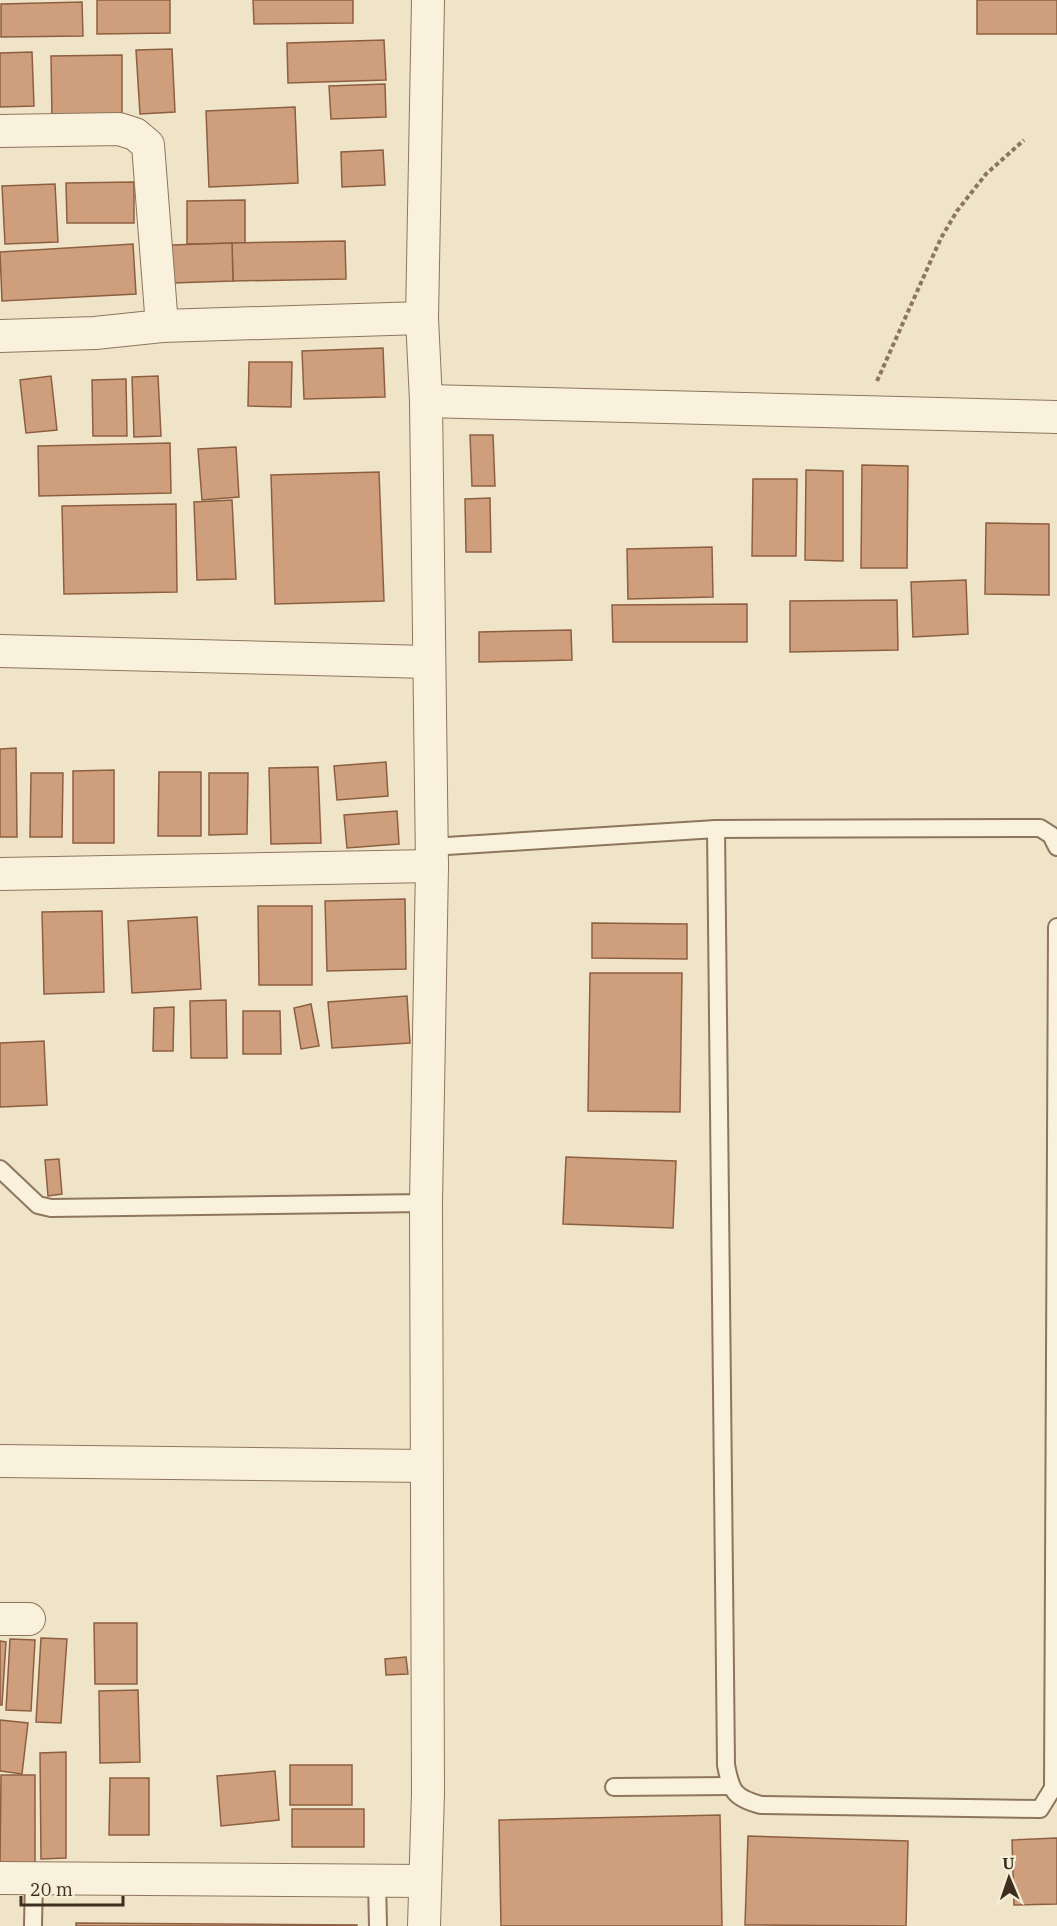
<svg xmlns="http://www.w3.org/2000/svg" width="1057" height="1926" font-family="'IBM Plex Serif',serif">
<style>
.building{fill:#cf9f7d;stroke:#8d5f41;stroke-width:1.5}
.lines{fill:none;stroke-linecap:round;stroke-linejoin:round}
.lane-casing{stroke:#8d765c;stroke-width:20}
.street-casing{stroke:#8d765c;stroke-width:34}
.path{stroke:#8d765c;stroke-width:4;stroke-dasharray:4.5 3;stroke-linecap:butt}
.lane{stroke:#faf1dc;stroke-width:16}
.street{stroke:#faf1dc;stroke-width:32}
</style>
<rect width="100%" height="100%" fill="#f0e4c8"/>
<!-- building -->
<g class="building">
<path d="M97,0H170V33L97,34Z"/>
<path d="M253,0H353V23L254,24Z"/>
<rect x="977" y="0" width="80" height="34"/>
<path d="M82,2L83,36L1,37V4Z"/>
<path d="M384,40L386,80L288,83L287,43Z"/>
<path d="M172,49L175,112L140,114L136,50Z"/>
<path d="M32,52L34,106L0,107V53Z"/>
<path d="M122,55V117H52L51,56Z"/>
<path d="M385,84L386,117L331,119L329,86Z"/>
<path d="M295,107L298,183L209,187L206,111Z"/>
<path d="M383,150L385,185L342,187L341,152Z"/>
<path d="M134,182V223H67L66,183Z"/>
<path d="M55,184L58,242L5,244L2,186Z"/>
<path d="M245,200V243L187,244V201Z"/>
<path d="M345,241L346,279L233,281L232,243Z"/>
<path d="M232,243L233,281L172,283V245Z"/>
<path d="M133,244L136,294L2,301L0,252Z"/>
<path d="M383,348L385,397L304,399L302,351Z"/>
<path d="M249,362H292L291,407L248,406Z"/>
<path d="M51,376L57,430L26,433L20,380Z"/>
<path d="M158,376L161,436L134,437L132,377Z"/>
<path d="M126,379L127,436H93L92,380Z"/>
<path d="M470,435H493L495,486H472Z"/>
<path d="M170,443L171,493L39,496L38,446Z"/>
<path d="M236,447L239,497L202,500L198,449Z"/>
<path d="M862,465L908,466L907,568H861Z"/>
<path d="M806,470L843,471V561L805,560Z"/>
<path d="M379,472L384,601L275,604L271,475Z"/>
<path d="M753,479H797L796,556H752Z"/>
<path d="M490,498L491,552H466L465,499Z"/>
<path d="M232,500L236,579L197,580L194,502Z"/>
<path d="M176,504L177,592L64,594L62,506Z"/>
<path d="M986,523L1049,524V595L985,594Z"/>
<path d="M712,547L713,597L628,599L627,549Z"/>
<path d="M966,580L968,634L913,637L911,582Z"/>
<path d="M897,600L898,650L790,652V601Z"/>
<path d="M747,604V642H613L612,605Z"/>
<path d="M571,630L572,660L479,662V632Z"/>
<path d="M16,748L17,837H0V749Z"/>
<path d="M386,762L388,796L337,800L334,766Z"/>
<path d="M318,767L321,843L271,844L269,768Z"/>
<path d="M114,770V843H73V771Z"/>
<path d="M159,772H201V836H158Z"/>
<path d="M31,773H63L62,837H30Z"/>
<path d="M209,773H248L247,834L209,835Z"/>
<path d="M397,811L399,844L347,848L344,815Z"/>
<path d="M405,899L406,969L327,971L325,901Z"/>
<path d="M258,906H312V985H259Z"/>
<path d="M102,911L104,992L44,994L42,912Z"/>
<path d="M197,917L201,989L132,993L128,921Z"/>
<path d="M592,923L687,924V959L592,958Z"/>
<path d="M590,973H682L680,1112L588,1111Z"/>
<path d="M407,996L410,1043L332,1048L328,1002Z"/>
<path d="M226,1000L227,1058H191L190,1001Z"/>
<path d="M311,1004L319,1046L301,1049L294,1008Z"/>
<path d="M174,1007L173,1051H153L154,1008Z"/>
<path d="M243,1011H280L281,1054H243Z"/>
<path d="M44,1041L47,1105L0,1107V1043Z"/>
<path d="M566,1157L676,1161L673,1228L563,1224Z"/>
<path d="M59,1159L62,1194L48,1196L45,1160Z"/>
<path d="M94,1623H137V1684H95Z"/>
<path d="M41,1638L67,1639L61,1723L36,1722Z"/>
<path d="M10,1639L35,1640L31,1711L6,1710Z"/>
<path d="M0,1641L6,1642L2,1705H0Z"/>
<path d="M406,1657L408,1674L386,1675L385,1659Z"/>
<path d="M138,1690L140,1762L100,1763L99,1691Z"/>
<path d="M0,1720L28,1723L22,1774L0,1771Z"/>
<path d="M66,1752V1858L41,1859L40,1753Z"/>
<rect x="290" y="1765" width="62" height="40"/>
<path d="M275,1771L279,1820L221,1826L217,1776Z"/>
<path d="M1,1775H35V1865H0Z"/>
<path d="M110,1778H149V1835H109Z"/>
<rect x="292" y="1809" width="72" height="38"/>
<path d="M720,1815L722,1926H501L499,1820Z"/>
<path d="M748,1836L908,1841L906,1926L745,1925Z"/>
<path d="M1057,1838V1904L1014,1905L1012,1840Z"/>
<path d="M76,1923L357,1925V1926H76Z"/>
</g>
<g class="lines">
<!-- lane casing -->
<g class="lane-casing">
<g id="lane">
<path d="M716,829L726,1765C731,1791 734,1798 761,1805L1040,1809L1053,1788L1057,927"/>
<path d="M431,847L716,829L1040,828L1051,835L1057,847"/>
<path d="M0,1169L38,1205L51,1208L426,1203"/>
<path d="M614,1787L730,1786"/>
<path d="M377,1881L378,1926"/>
<path d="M33,1926L34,1879"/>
</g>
</g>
<!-- street casing -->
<g class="street-casing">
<g id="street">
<path d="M0,131L119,129L135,134L148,145L162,326"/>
<path d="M0,336L95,333L162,326L422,318"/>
<path d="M426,401L1057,417"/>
<path d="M0,651L428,662"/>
<path d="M0,874L432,866"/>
<path d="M0,1461L426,1466"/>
<path d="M0,1619H29"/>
<path d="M0,1878L424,1881"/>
<path d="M424,1926L428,1793L426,1203L432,866L426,401L422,318L428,0"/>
</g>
</g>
<!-- path -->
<path class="path" d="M877,381L941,238L957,211L986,174L1024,140"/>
<!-- lane -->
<use href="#lane" class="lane"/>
<!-- street -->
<use href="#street" class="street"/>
</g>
<!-- north arrow -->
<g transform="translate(1009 1878) rotate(358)" stroke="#f7eed8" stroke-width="4.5" paint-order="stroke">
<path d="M0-4.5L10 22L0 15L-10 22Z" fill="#3d2e20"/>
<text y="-9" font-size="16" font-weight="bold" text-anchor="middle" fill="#3d2e20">U</text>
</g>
<!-- scale -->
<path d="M21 1896v9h102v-9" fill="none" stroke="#3d2e20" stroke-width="3"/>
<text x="30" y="1896" font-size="18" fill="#3d2e20" stroke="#f7eed8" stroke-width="4.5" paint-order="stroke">20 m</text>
</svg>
